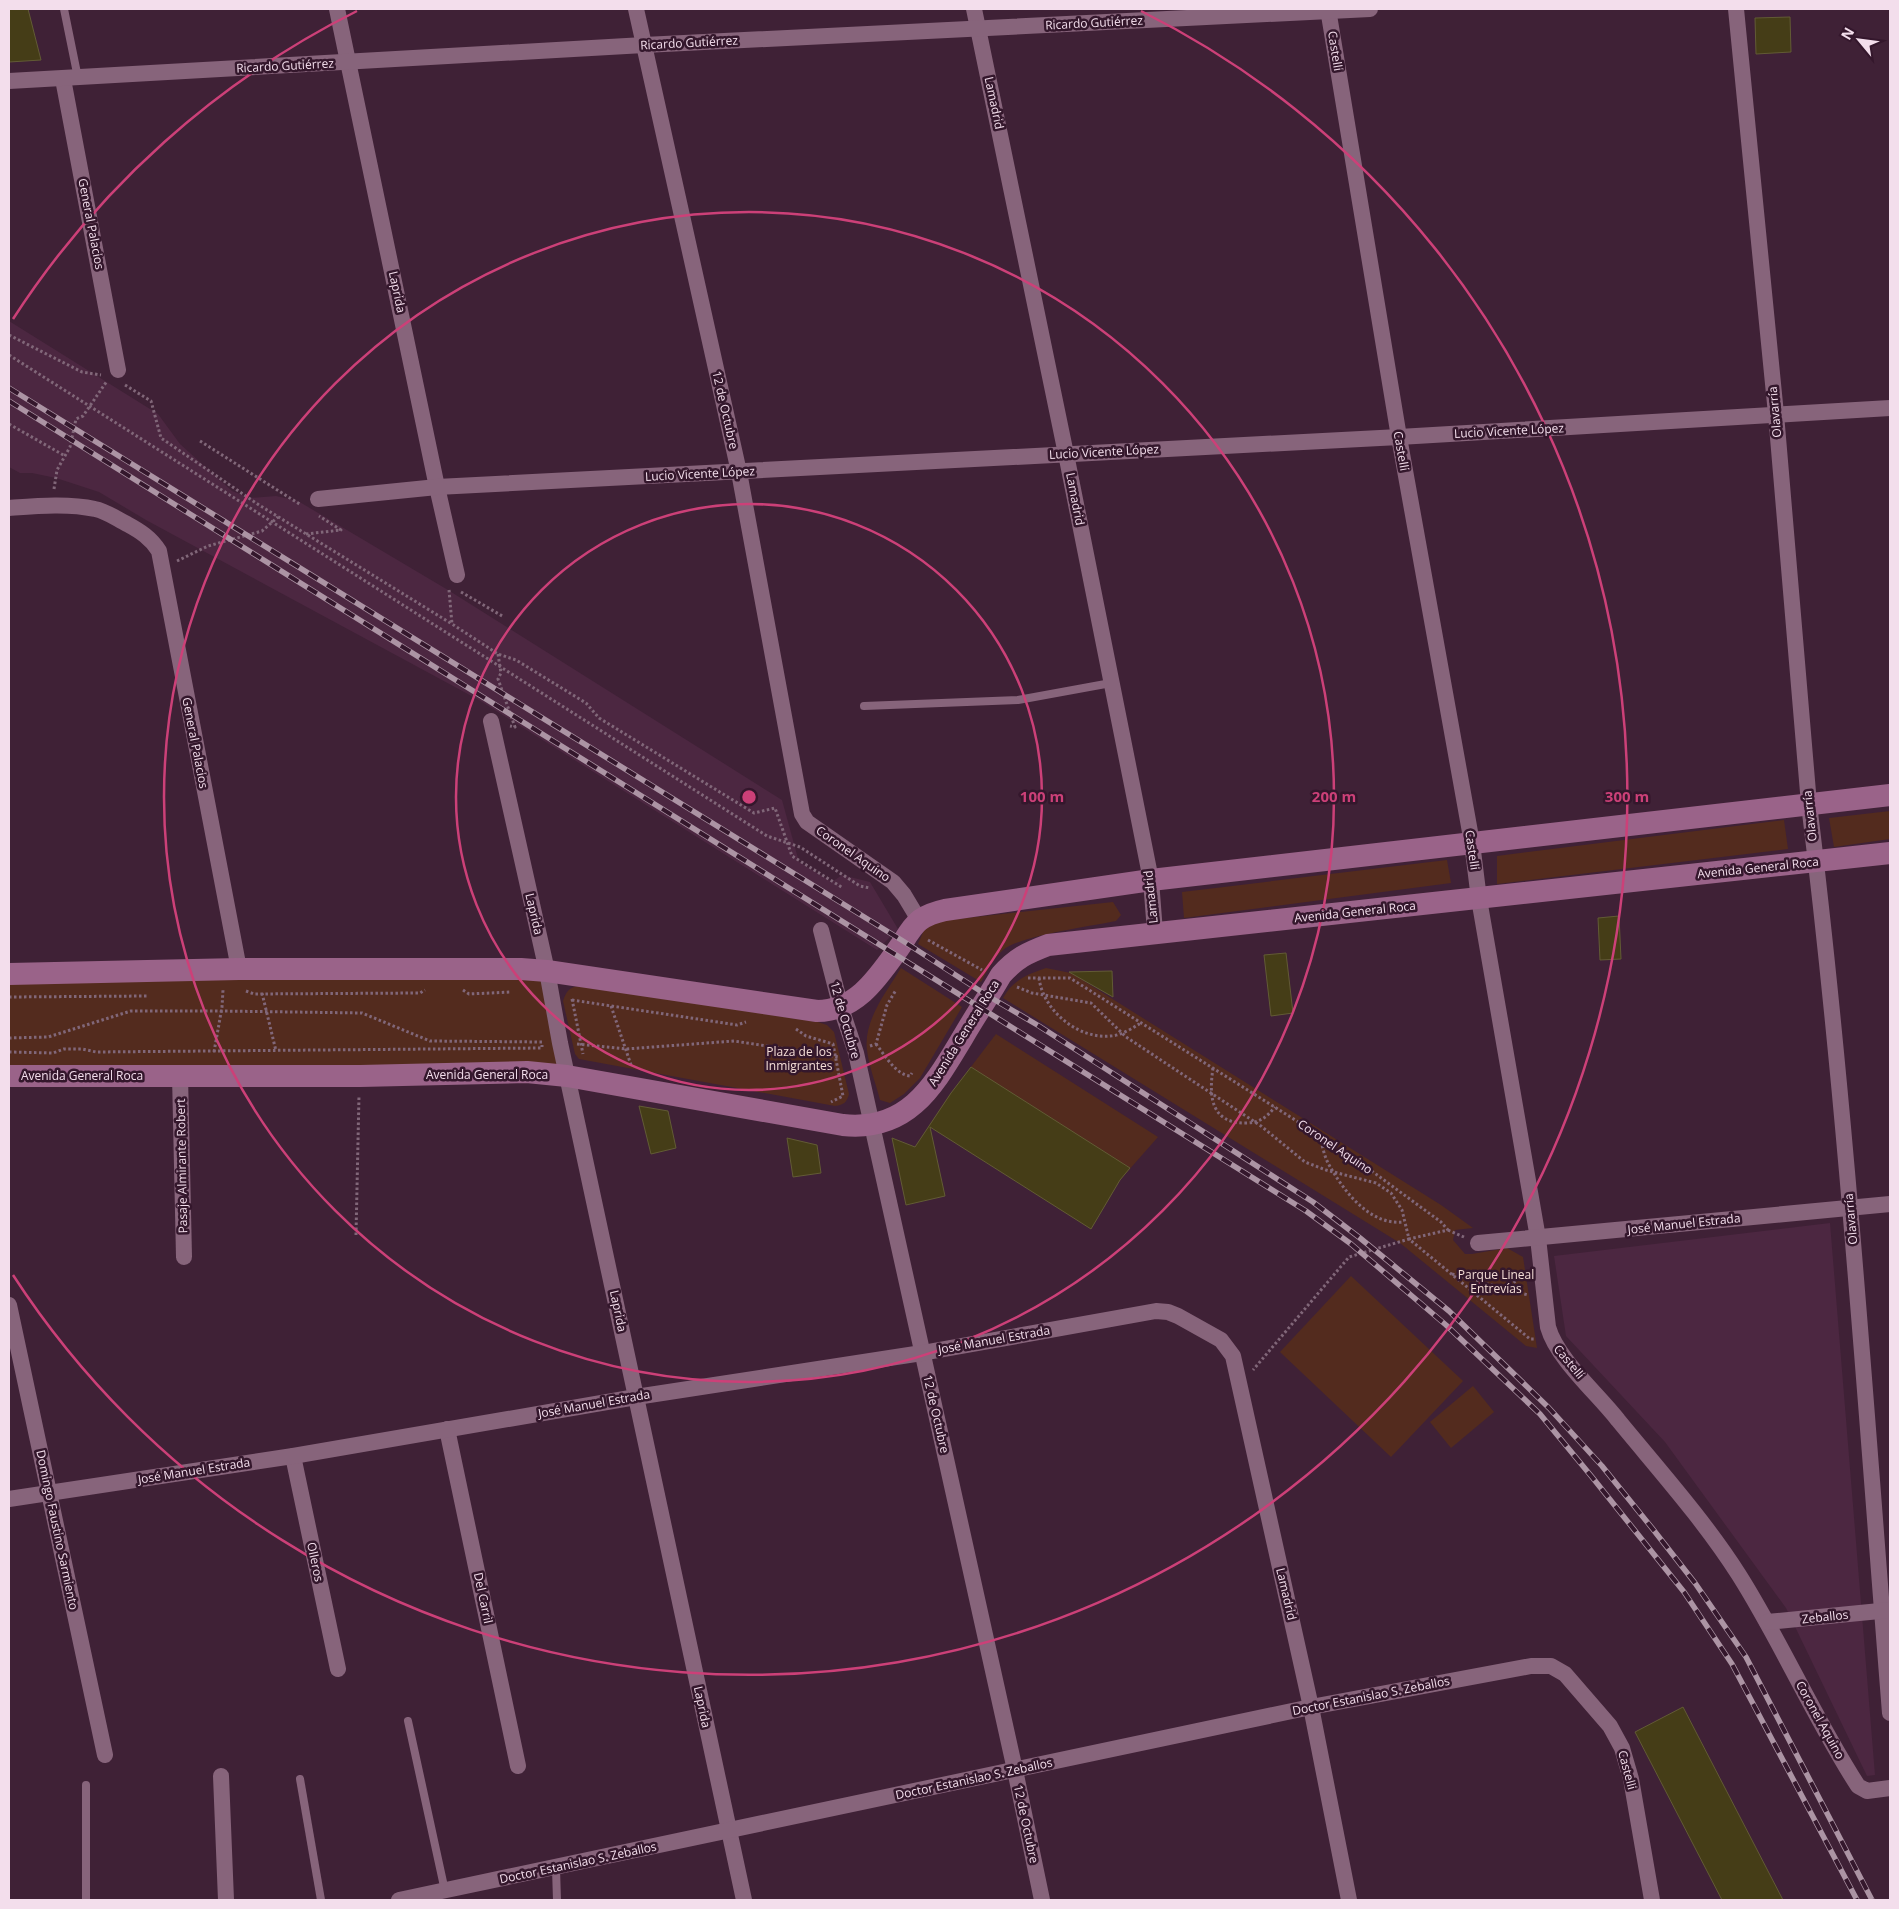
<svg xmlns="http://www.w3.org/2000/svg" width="1899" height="1909" font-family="'Open Sans',sans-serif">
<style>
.built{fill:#4c2741}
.green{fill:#532b1e}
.building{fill:#453d17;stroke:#625b35}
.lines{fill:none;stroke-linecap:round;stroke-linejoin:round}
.path{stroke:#816779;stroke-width:3;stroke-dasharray:2.5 2.5;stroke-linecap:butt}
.service{stroke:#87647b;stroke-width:8}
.minor{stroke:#87647b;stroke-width:16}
.secondary{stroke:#9a6389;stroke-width:22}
.rail-casing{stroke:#ac94a4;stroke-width:5.5}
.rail{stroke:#34172c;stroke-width:4;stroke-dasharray:11;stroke-linecap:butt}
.ring{fill:none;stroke:#cc4078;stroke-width:2.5}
.labels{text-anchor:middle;stroke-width:5;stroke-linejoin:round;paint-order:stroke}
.street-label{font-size:12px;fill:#f3deec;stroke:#34172c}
.park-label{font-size:12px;fill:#f4ddd6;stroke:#34172c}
.centre{fill:#cc4078;stroke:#34172c;stroke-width:2.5}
.ring-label{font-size:15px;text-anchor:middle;font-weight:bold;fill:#cc4078;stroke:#34172c;stroke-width:5;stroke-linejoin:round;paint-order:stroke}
</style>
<rect width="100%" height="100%" fill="#3f2136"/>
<!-- built -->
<g class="built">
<path d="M9,321L158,414L180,444L232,491L250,498L276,496L298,501L448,590L782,800L799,862L832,882L842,875L870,882L898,929L877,950L479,700L146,520L99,492L56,478L32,473H20L9,467Z"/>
<path d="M1830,1223L1875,1775L1867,1776L1786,1608L1665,1442L1566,1336L1554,1256Z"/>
</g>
<!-- green -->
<g class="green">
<path d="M1890,811V839L1834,847L1829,818Z"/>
<path d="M1784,820L1788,849L1497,884V856Z"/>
<path d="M1447,860L1451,883L1184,918L1182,892Z"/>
<path d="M1113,902L1121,915L1116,921C1092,926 1019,936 1003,950C993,959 987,971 981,982L918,944L924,930L939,921Z"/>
<path d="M901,968L962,1007L920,1078L904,1094L890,1103L880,1100C876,1084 869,1067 867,1050C863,1021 887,991 901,968Z"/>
<path d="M1046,968L1071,973L1441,1205L1473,1228L1455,1230L1453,1240L1465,1254H1472L1507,1248L1523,1257L1537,1348L1526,1346L1400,1243L1003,998C1013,980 1028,974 1046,968Z"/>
<path d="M547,971L567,1076H9V974Z"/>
<path d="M579,986L818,1022L827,1025L834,1032L849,1094C847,1102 844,1105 835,1106L579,1059L575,1054L563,1001C566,992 569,987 579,986Z"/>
<path d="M996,1034L1158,1137L1120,1180L1091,1229L929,1126L951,1093Z"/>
<path d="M1351,1276L1463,1381L1391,1457L1280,1352Z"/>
<path d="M1473,1386L1494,1412L1451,1448L1430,1422Z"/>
</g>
<!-- building -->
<g class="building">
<path d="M9,9H28L41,60L9,62Z"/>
<path d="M1790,17L1791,52L1756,54L1755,18Z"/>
<path d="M1619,916L1621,959L1600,960L1598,918Z"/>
<path d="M1286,953L1293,1013L1271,1016L1264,955Z"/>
<path d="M1112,971L1113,997L1069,972Z"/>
<path d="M971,1067L1130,1168L1120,1180L1091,1229L930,1127L945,1196L906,1205L892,1138L915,1147L951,1093Z"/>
<path d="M639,1106L668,1111L676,1148L651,1154Z"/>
<path d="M787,1138L817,1145L821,1173L793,1177Z"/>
<path d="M1683,1707L1783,1900H1722L1635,1732Z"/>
</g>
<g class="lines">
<!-- path -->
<g class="path">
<path d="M9,335L82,372L101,375"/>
<path d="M9,355L767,836L800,847L860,886L870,888"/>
<path d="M125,385L151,401L161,438L259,505L452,624"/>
<path d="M9,424L65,456"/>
<path d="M200,441L301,505"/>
<path d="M54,489L57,470L70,447L76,419L83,416L107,381"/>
<path d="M306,534L341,530L319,516"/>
<path d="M177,561L208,546L262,531L278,517"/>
<path d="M449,590L452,624L498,654L516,660L586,703L599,718L754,813L775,808L792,856L843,888"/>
<path d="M461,592L504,617"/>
<path d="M498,654L501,673L498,679L515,727L510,726"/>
<path d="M928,940L982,970"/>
<path d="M1028,978H1070L1311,1130L1369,1169L1441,1222L1448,1230L1409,1239L1530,1339H1534"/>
<path d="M1039,978C1043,1010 1077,1039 1110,1036C1121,1036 1132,1028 1141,1023"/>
<path d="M1017,987L1032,993L1091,1003L1126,1037L1261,1126L1305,1162L1326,1170L1376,1183L1391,1193L1402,1210L1409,1239L1349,1257L1253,1370"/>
<path d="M463,990L469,994L510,992"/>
<path d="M246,991L254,994L420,993L425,990"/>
<path d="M262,993L276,1051"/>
<path d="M9,997L148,996"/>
<path d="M572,999L583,1054"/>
<path d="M572,1000L737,1025L746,1022"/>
<path d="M611,1006L631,1065"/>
<path d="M796,1029L806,1036L833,1044L843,1096L831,1102"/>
<path d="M9,1038L48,1037L131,1011H221L362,1013L430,1041L543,1042"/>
<path d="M577,1044L626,1049L734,1041L839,1057"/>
<path d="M876,1044C884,1054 896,1075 910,1076L912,1073"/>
<path d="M870,1046L876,1044L887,1005L896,990"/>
<path d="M9,1052L53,1053L64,1049H82L96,1052L542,1048V1045"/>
<path d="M214,1052L222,1007L223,990H225"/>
<path d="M1213,1068C1209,1095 1210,1123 1245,1123C1259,1123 1266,1118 1275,1107"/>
<path d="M1320,1136C1322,1145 1324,1155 1328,1163C1343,1190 1369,1226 1404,1222"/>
<path d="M1448,1230L1464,1237"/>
<path d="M356,1235L359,1095"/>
<path d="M1452,1274L1528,1295"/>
<path d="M1505,1288L1525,1275"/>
</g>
<!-- service -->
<g class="service">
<path d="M64,9L78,78"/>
<path d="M864,706L1018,700L1111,683"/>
<path d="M408,1721L445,1891"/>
<path d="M300,1779L321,1900"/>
<path d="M556,1868L557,1900"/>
<path d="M86,1900V1785"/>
</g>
<!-- minor -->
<g class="minor">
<path d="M337,9L437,487L457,575"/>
<path d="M636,9L739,472L802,814L807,822L893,882L904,895L919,920"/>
<path d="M974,9L1066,454L1151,880L1155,932"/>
<path d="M1328,9L1399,437L1472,843L1479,899L1538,1238L1548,1327C1557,1359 1597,1393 1618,1420C1659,1470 1704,1520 1739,1575C1782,1643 1814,1718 1858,1786L1867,1791L1890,1788"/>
<path d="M1736,9L1776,414L1809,804C1846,1106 1866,1410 1890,1713"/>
<path d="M63,79L118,370"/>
<path d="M9,81L644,45L1370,9"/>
<path d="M318,499L437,487L1399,437L1890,408"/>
<path d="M9,508C36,506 68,503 95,509C106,511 117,519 127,524C140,531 151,538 159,551L239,969"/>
<path d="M491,721L547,971L560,1043L744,1900"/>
<path d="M821,930L841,1008L856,1053L1015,1770L1042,1900"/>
<path d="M180,1075L184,1257"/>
<path d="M1478,1243L1890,1204"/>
<path d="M9,1305L105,1755"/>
<path d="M447,1429L518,1766"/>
<path d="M293,1456L338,1669"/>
<path d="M9,1499L293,1456L636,1397L922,1353L1156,1311L1168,1312L1178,1316L1221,1340L1233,1356L1311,1707L1349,1900"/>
<path d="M1767,1622L1890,1610"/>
<path d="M221,1776L226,1900"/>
<path d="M399,1900L1311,1707L1531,1666H1551L1565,1674L1610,1726L1622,1748L1631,1779L1652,1900"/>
</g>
<!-- secondary -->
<g class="secondary">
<path d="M9,974L239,969H521L547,971L817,1011C858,1011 880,974 901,945C906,937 912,926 920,920C927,915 936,912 945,910L1151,880L1890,795"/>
<path d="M9,1076H360L527,1072L567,1076L843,1125C909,1132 934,1085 963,1037C975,1016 989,996 1001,975C1016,958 1027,953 1048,945L1890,853"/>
</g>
<!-- rail casing -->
<g class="rail-casing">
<g id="rail">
<path d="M9,388L903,941L988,996L1039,1026L1313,1202L1360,1238L1449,1311L1549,1408L1602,1466L1652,1528L1695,1583L1746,1657L1872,1900"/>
<path d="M9,401L1306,1211L1351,1244L1446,1325L1540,1414L1592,1477L1684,1592L1732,1664L1857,1900"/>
</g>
</g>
<!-- rail -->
<use href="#rail" class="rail"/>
</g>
<!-- distance rings -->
<g class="ring">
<circle cx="749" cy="797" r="293"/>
<circle cx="749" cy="797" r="585"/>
<path d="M13 319A878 878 0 0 1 357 11M1141 11A878 878 0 1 1 13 1275"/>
</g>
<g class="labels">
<!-- street labels -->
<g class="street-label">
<text transform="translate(1094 23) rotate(-3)" y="4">Ricardo Gutiérrez</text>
<text transform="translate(689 43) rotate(-3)" y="4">Ricardo Gutiérrez</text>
<text transform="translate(1335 51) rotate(81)" y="4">Castelli</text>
<text transform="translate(285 66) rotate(-3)" y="4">Ricardo Gutiérrez</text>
<text transform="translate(994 103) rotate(78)" y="4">Lamadrid</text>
<text transform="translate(91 224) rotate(79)" y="4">General Palacios</text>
<text transform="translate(397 292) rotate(78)" y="4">Laprida</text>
<text transform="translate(725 410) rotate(77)" y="4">12 de Octubre</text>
<text transform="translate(1775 412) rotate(-95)" y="4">Olavarría</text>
<text transform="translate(1509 431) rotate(-3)" y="4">Lucio Vicente López</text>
<text transform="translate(1401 451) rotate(80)" y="4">Castelli</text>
<text transform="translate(1104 452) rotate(-3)" y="4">Lucio Vicente López</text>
<text transform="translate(700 474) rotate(-3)" y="4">Lucio Vicente López</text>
<text transform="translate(1075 499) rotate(79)" y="4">Lamadrid</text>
<text transform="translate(195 743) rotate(79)" y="4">General Palacios</text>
<text transform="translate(1810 816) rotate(-96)" y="4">Olavarría</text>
<text transform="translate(1472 850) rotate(82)" y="4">Castelli</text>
<text transform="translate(853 854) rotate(35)" y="4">Coronel Aquino</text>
<text transform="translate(1758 868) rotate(-6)" y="4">Avenida General Roca</text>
<text transform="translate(1151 897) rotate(-96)" y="4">Lamadrid</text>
<text transform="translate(1355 912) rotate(-6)" y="4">Avenida General Roca</text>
<text transform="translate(534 914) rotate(77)" y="4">Laprida</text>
<text transform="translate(845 1020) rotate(74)" y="4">12 de Octubre</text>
<text transform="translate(964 1033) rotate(-58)" y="4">Avenida General Roca</text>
<text x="487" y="1079">Avenida General Roca</text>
<text x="82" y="1080">Avenida General Roca</text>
<text transform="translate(1335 1147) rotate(34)" y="4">Coronel Aquino</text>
<text transform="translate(182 1166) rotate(-91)" y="4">Pasaje Almirante Robert</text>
<text transform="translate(1851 1219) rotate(-95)" y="4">Olavarría</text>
<text transform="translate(1684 1224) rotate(-6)" y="4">José Manuel Estrada</text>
<text transform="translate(618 1311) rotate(78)" y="4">Laprida</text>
<text transform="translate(994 1340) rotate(-10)" y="4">José Manuel Estrada</text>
<text transform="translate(1569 1362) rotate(50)" y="4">Castelli</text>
<text transform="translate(594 1404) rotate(-10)" y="4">José Manuel Estrada</text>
<text transform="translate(936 1414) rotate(77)" y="4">12 de Octubre</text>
<text transform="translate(194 1471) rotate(-9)" y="4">José Manuel Estrada</text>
<text transform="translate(57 1530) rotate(78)" y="4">Domingo Faustino Sarmiento</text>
<text transform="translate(315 1562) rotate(78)" y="4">Olleros</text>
<text transform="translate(1286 1594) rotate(77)" y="4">Lamadrid</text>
<text transform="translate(483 1598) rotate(78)" y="4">Del Carril</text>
<text transform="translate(1825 1617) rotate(-6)" y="4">Zeballos</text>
<text transform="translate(1371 1696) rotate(-11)" y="4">Doctor Estanislao S. Zeballos</text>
<text transform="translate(702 1707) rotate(78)" y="4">Laprida</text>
<text transform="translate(1820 1720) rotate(61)" y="4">Coronel Aquino</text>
<text transform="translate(1627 1770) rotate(75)" y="4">Castelli</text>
<text transform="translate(974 1779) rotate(-12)" y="4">Doctor Estanislao S. Zeballos</text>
<text transform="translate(1026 1824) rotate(78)" y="4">12 de Octubre</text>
<text transform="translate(578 1863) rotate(-12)" y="4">Doctor Estanislao S. Zeballos</text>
</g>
<!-- park labels -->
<g class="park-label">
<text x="799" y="1056">Plaza de los<tspan x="799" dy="14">Inmigrantes</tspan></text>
<text x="1496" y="1279">Parque Lineal<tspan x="1496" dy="14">Entrevías</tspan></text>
</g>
</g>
<circle cx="749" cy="797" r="8" class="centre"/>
<g class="ring-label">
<text x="1042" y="802">100 m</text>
<text x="1334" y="802">200 m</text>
<text x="1627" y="802">300 m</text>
</g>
<!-- border -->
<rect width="1899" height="1909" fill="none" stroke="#f3deec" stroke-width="20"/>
<!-- north arrow -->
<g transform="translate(1859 40) rotate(299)" stroke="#34172c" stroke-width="4" paint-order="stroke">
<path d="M0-4L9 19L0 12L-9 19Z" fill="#f3deec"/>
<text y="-8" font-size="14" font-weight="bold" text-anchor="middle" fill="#f3deec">N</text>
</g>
</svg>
